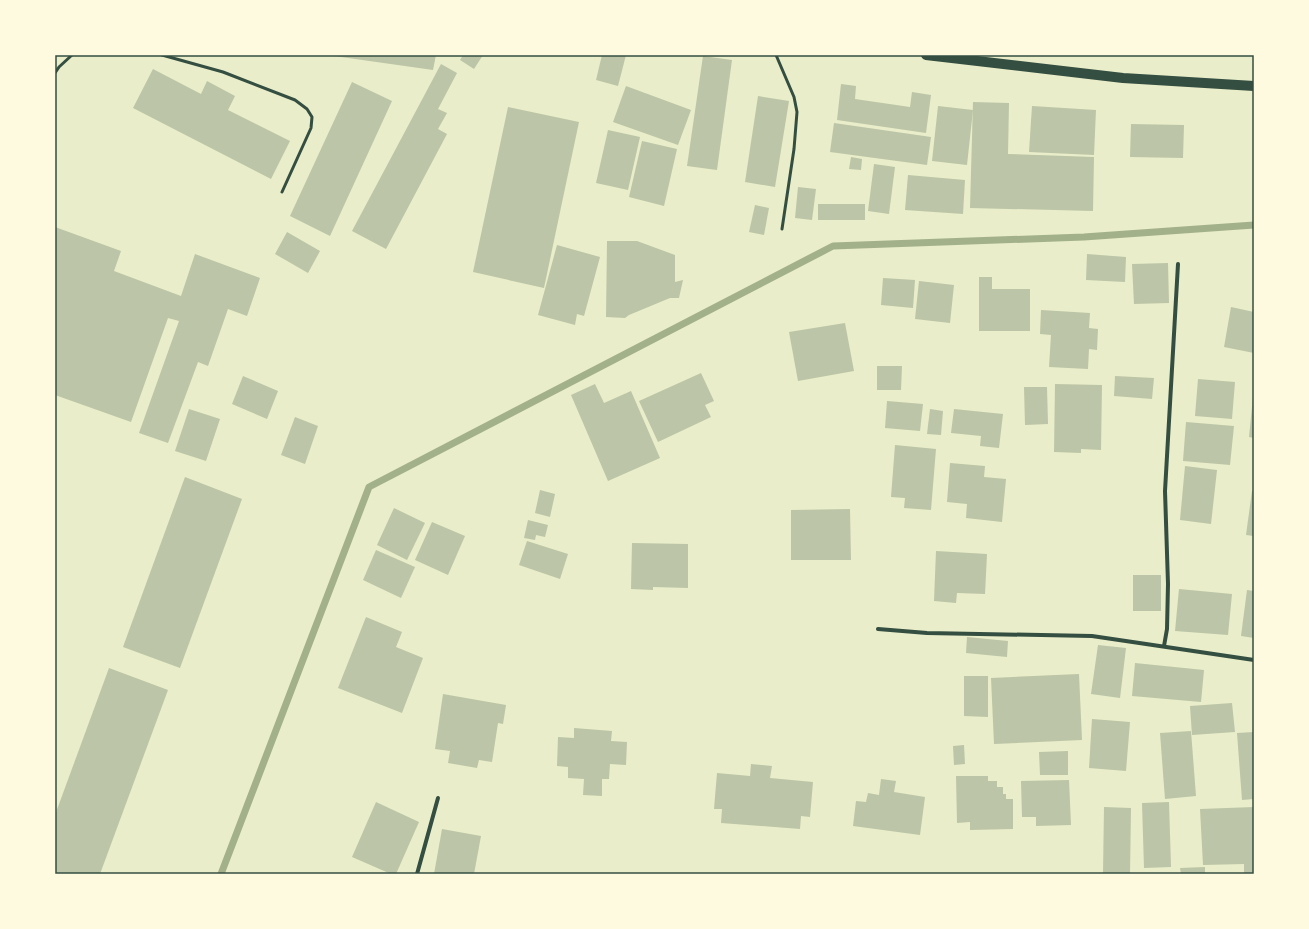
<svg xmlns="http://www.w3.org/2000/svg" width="1309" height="929" font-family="'Open Sans',sans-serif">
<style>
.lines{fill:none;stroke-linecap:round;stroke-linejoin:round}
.stream{stroke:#a3b18a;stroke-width:7}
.building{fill:#bcc5a7}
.service{stroke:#344e41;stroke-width:3}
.minor{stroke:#344e41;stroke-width:4}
.primary{stroke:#344e41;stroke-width:10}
.neatline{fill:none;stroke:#344e41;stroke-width:1.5}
</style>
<rect width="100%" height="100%" fill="#e9edc9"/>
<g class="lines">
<!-- stream -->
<path class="stream" d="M221,874L369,487L833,246L1084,237L1254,225"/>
</g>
<!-- building -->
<g class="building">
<path d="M327,55H436L433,70Z"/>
<path d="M463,55H483L474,69L460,60Z"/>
<path d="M602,55H626L618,86L596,80Z"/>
<path d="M703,56L732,60L717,170L687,166Z"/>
<path d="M441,64L457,73L438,109L447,113L438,129L447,134L386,249L352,231Z"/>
<path d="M153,69L201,94L207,81L235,96L228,110L290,141L271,179L133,108Z"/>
<path d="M352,82L392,101L330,236L290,216Z"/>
<path d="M841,84L856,86L855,99L910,107L912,92L931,95L926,133L837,120Z"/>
<path d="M626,86L691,110L678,145L613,122Z"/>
<path d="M758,96L789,101L775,187L745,182Z"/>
<path d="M973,102L1009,103L1008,154L1094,157L1093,211L970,208Z"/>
<path d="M938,106L973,110L967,165L932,161Z"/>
<path d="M1032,106L1096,110L1094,155L1029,152Z"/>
<path d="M508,107L579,122L544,288L473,272Z"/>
<path d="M834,123L931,137L927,165L830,152Z"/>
<path d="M1131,124L1184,125L1183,158L1130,157Z"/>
<path d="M608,130L640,137L628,190L596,183Z"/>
<path d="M642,141L677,149L664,206L629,197Z"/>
<path d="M851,157L862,159L861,170L849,169Z"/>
<path d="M874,164L895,167L889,214L868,211Z"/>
<path d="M908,175L965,180L963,214L905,210Z"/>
<path d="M798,187L816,189L812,220L795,218Z"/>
<rect x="818" y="204" width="47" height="16"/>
<path d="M755,205L769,208L764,235L749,232Z"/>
<path d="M55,227L121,251L114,271L181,296L195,254L260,278L247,316L228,309L208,366L198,362L168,443L139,433L179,321L168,318L131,422L55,395Z"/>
<path d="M287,232L320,251L308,273L275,254Z"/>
<path d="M607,241H637L675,255V282L683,280L679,298H670L629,315L625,318L606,317Z"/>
<path d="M557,245L600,257L584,316L577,314L575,325L538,315Z"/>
<path d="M1087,254L1126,257L1125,282L1086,280Z"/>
<path d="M1168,263L1169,303L1134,304L1132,264Z"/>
<path d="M979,277H992V289H1030V331H979Z"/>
<path d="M883,278L915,280L913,308L881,305Z"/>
<path d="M919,281L954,285L950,323L915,319Z"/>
<path d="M1231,307L1254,312V353L1224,347Z"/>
<path d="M1041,310L1090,313L1089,328L1098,329L1097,350L1089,349L1088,369L1049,367L1051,335L1040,334Z"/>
<path d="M845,323L854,371L798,381L789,332Z"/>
<path d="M877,366H902L901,390H877Z"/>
<path d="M701,373L714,401L705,405L711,417L658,442L639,401Z"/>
<path d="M243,376L278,391L267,419L232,404Z"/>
<path d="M1115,376L1154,378L1152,399L1114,396Z"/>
<path d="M1198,379L1235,382L1232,419L1195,416Z"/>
<path d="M595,384L604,403L631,391L660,458L608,481L571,395Z"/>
<path d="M1055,384L1102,385L1101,450L1081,449V453L1054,452Z"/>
<path d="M1024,387H1047L1048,424L1025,425Z"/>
<path d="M1253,397H1254V438L1249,437Z"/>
<path d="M887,401L923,404L920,431L885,428Z"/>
<path d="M189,409L220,419L206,461L175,451Z"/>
<path d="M930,409L943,411L941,435L927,434Z"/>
<path d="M954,409L1003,414L999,448L980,446L981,436L951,433Z"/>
<path d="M295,417L318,426L305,464L281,455Z"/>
<path d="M1186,422L1234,426L1230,465L1183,461Z"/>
<path d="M895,445L936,449L931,510L904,508L905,498L891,497Z"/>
<path d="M950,463L985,466L984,477L1006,479L1002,522L966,518L967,504L947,502Z"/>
<path d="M1185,466L1217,470L1211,524L1180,520Z"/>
<path d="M185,477L242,499L180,668L123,647Z"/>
<path d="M540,490L555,494L550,517L535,513Z"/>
<path d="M1252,491H1254V536L1246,535Z"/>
<path d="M394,508L425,523L407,560L377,545Z"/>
<path d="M850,509L851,560H791V510Z"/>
<path d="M528,520L548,525L545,537L536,535L535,540L524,538Z"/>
<path d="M432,522L465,536L448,575L415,560Z"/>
<path d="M527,541L568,554L560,579L519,565Z"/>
<path d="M632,543L688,544V588L653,587V590L631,589Z"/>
<path d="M376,550L415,567L401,598L363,580Z"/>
<path d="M936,551L987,554L985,594L957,593L956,603L934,601Z"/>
<rect x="1133" y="575" width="28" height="36"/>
<path d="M1179,589L1232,594L1228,635L1175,631Z"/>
<path d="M1247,590L1254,591V638L1241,636Z"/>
<path d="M366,617L402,632L396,647L423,658L402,713L338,688Z"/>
<path d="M967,637L1008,641L1007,657L966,653Z"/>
<path d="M1098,645L1126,648L1120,698L1091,694Z"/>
<path d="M1135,663L1204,670L1201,702L1132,696Z"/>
<path d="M109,668L168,690L100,874H55V815Z"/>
<path d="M1079,674L1082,740L994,744L991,678Z"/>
<path d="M964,676H988V717L964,716Z"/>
<path d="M443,694L506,705L503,724L498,723L492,762L479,760L477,768L448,763L450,751L435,749Z"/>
<path d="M1232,703L1235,732L1192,735L1190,706Z"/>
<path d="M1092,719L1130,722L1126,771L1089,768Z"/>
<path d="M574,728L612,731L611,741L627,742L626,765L610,764L609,779H602V796L583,795L584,779L568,778V767L557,766L558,737L574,738Z"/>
<path d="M1191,731L1196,796L1165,799L1160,733Z"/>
<path d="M1254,732V799L1242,800L1237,733Z"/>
<path d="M964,745L965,764L954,765L953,746Z"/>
<path d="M1068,751V775H1040L1039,752Z"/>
<path d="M751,764L772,766L770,778L813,782L810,817L801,816L800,829L721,823L722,809H714L717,773L750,776Z"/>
<path d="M956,776H988V781H997V787H1003V794H1006V799H1013V829L970,830V822L957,823Z"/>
<path d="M881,779L896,781L894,792L925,797L920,835L853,826L856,801L866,802L868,793L879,795Z"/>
<path d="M1069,780L1071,825L1036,826V817H1022L1021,781Z"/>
<path d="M376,802L419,822L396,874H391L352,857Z"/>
<path d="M1169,802L1171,867L1144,868L1142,803Z"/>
<path d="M1104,807L1131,808L1130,874H1103Z"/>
<path d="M1254,807V874H1244V864L1203,865L1200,809Z"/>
<path d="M442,829L481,836L474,874H434Z"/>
<path d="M1205,867V874H1181L1180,868Z"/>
</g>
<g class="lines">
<!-- service -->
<g class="service">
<path d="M162,55L223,72L295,100L307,109L312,117L311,128L282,192"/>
<path d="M776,55L794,97L797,112L794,149L782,229"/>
<path d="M55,73L59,67L72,55"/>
</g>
<!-- minor -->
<g class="minor">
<path d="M878,629L927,633L1092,636L1254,660"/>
<path d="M1164,646L1167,629L1168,584L1165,491L1178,264"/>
<path d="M417,874L438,798"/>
</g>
<!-- primary -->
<path class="primary" d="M926,55L1123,78L1254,86"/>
</g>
<!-- border -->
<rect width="1309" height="929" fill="none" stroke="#fefae0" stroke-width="112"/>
<rect x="56" y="56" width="1197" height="817" class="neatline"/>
</svg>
